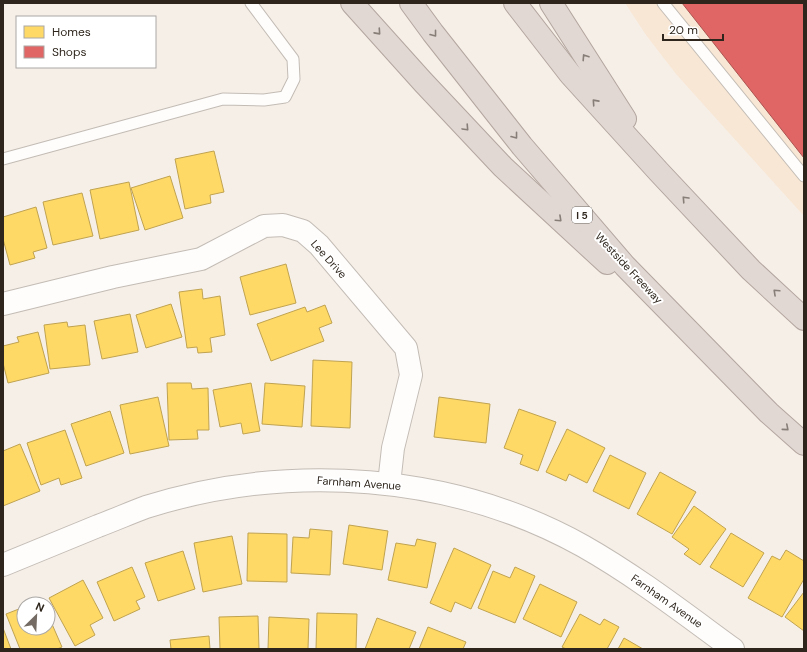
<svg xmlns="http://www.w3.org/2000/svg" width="807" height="652" font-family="'DM Sans',sans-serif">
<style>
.built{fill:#f8e7d4}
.homes{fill:#ffd966;stroke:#c0a350}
.shops{fill:#e06666;stroke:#ab5350}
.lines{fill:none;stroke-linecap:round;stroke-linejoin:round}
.service-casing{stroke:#c3bcb5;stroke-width:13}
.minor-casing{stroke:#c3bcb5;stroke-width:24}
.tertiary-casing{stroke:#c3bcb5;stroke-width:24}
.motorway-casing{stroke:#b3a69f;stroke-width:24}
.service{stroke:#fefdfc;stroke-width:11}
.minor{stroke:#fefdfc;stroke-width:22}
.tertiary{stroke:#fefdfc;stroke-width:22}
.motorway{stroke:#e1d7d3;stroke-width:22}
.oneway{stroke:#887e78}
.labels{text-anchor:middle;stroke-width:4;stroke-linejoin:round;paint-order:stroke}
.shield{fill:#fff;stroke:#6d6761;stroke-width:1}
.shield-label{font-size:10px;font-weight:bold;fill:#2e261d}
.street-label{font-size:11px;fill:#2e261d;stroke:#fff}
</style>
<rect width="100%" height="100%" fill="#f6efe8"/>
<!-- built -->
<path class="built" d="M625,3H804V216L676,74L646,35Z"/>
<!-- homes -->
<g class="homes">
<path d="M214,151L224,192L210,195L211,203L185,209L175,159Z"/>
<path d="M170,176L183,218L145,230L131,188Z"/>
<path d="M129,182L139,230L100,239L90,190Z"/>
<path d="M82,193L93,236L53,245L43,202Z"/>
<path d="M36,207L47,248L33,252L35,258L10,265L3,239V217Z"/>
<path d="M286,264L296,303L250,315L240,277Z"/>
<path d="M202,289L203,299L220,296L225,335L210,338L212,352L198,353L197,347L187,348L179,292Z"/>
<path d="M171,304L182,337L146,348L136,315Z"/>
<path d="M325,305L332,323L319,328L324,341L271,361L257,324L305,307L307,312Z"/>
<path d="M130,314L138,352L102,359L94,321Z"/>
<path d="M67,322L68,327L85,325L90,365L50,369L44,325Z"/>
<path d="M38,332L49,373L8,383L3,363V346L19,342L17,337Z"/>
<path d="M313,360L352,362L350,428L311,426Z"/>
<path d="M167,383H191L192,389L208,388L209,430H197L198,439L169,440Z"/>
<path d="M251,383L260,431L243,434L241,423L220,427L213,390Z"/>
<path d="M265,383L305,386L302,427L262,424Z"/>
<path d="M158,397L169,446L130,454L120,405Z"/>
<path d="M439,397L490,404L486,443L434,437Z"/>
<path d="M519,409L556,422L538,471L520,464L523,455L504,448Z"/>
<path d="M110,411L124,453L86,466L71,424Z"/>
<path d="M567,429L605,448L587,483L569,474L566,481L546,472Z"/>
<path d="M65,430L82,478L61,485L59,478L41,485L27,443Z"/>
<path d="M20,444L40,491L3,506V451Z"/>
<path d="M610,455L646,473L629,509L593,491Z"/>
<path d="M660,472L696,492L672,534L637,514Z"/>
<path d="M694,506L726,529L700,565L684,554L689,549L672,537Z"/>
<path d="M349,525L388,531L382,570L343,564Z"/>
<path d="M310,529L332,531L330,575L291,573L293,537L309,538Z"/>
<path d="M248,533L287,534V582L247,581Z"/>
<path d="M731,533L764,553L743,587L710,567Z"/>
<path d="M232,536L242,584L203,592L194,543Z"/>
<path d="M417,539L436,543L427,588L388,580L396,543L415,546Z"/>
<path d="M454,548L491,565L471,609L455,602L451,612L430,603Z"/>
<path d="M786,550L804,561V579L782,617L748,598L772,556L780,560Z"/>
<path d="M183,551L195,589L158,601L145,563Z"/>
<path d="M132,567L145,597L136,601L140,609L114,621L97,582Z"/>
<path d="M515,567L535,576L515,623L478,608L493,571L510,578Z"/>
<path d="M83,580L103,618L90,625L95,635L75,646L49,598Z"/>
<path d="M540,584L577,602L561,637L523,619Z"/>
<path d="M804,592V631L785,617Z"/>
<path d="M24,607V628H48V615L62,647L57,649H20L6,614Z"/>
<path d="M317,613L357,614L356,649H316Z"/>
<path d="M580,614L600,625L604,619L619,627L607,649H566L562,647Z"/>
<path d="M258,616L259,649H220L219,617Z"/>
<path d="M269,617L309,619L308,649H268Z"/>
<path d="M377,618L416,632L409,649H365Z"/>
<path d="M428,627L466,642L463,649H419Z"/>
<path d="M3,628L11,649H3Z"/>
<path d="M209,636L210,649H171L170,640Z"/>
<path d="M624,638L643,649H618Z"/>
</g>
<!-- shops -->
<path class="shops" d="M682,3H804V158Z"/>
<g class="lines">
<!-- service casing -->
<g class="service-casing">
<g id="service">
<path d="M663,3L804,176"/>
<path d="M3,159L223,99L264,100L285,97L294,79L293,59L251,3"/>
</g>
</g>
<!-- minor casing -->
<g class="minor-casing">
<path id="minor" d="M3,304L113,277L201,259L264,226L283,225L303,231L319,245L406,348L411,375L393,448L389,484"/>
</g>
<!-- tertiary casing -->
<g class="tertiary-casing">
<path id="tertiary" d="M3,565C35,552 67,539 98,526C114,520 130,513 146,507C289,462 452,473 583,546C636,576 685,614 733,649"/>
</g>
<!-- motorway casing -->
<g class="motorway-casing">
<g id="motorway">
<path d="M352,3L423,82L503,167L607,263"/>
<path d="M411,3L433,33L522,146L625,266L769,413L804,444"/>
<path d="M515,3L570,74L659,172L751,270L804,319"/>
<path d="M551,3L625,119"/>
</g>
</g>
<!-- service -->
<use href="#service" class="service"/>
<!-- minor -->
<use href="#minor" class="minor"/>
<!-- tertiary -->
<use href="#tertiary" class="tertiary"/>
<!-- motorway -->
<use href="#motorway" class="motorway"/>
</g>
<!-- one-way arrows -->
<defs><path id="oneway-chevron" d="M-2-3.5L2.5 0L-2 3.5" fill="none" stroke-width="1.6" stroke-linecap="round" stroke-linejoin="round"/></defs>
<g class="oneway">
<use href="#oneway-chevron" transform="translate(378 32) rotate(48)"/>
<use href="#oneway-chevron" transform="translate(434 34) rotate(52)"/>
<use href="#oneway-chevron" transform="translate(585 57) rotate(-123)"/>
<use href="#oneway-chevron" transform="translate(595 102) rotate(-132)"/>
<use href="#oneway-chevron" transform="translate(466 128) rotate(47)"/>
<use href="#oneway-chevron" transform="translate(515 136) rotate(52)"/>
<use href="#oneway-chevron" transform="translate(685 199) rotate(-133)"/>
<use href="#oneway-chevron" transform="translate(559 219) rotate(43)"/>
<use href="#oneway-chevron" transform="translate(776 292) rotate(-137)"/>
<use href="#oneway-chevron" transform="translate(786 428) rotate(41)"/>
</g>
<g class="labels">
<!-- shield labels -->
<rect class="shield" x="572" y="207" width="20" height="16" rx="3"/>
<g class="shield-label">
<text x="582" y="219">I 5</text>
</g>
<!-- street labels -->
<g class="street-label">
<text transform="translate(329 259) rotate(48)" y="4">Lee Drive</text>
<text transform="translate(629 268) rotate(47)" y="4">Westside Freeway</text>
<text transform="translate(359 483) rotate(4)" y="4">Farnham Avenue</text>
<text transform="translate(667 601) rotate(35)" y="4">Farnham Avenue</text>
</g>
</g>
<!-- border -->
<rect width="807" height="652" fill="none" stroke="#2e261d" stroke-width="8"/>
<!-- legend -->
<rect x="16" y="16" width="140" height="52" fill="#ffffff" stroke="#aba8a5"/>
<rect x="24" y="26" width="20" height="12" fill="#ffd966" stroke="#aba8a5"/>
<text x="52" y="36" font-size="12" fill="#2e261d">Homes</text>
<rect x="24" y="46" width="20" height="12" fill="#e06666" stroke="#aba8a5"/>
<text x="52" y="56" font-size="12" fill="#2e261d">Shops</text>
<!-- north arrow -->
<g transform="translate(36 616) rotate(24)"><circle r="19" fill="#ffffff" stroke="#aba8a5"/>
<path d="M0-3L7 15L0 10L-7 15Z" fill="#746c64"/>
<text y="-6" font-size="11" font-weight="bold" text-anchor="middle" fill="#2e261d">N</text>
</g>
<!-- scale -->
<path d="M663 34v6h60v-6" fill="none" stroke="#2e261d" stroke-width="2"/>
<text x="669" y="34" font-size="12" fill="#2e261d" stroke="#ffffff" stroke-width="3" paint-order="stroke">20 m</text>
</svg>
